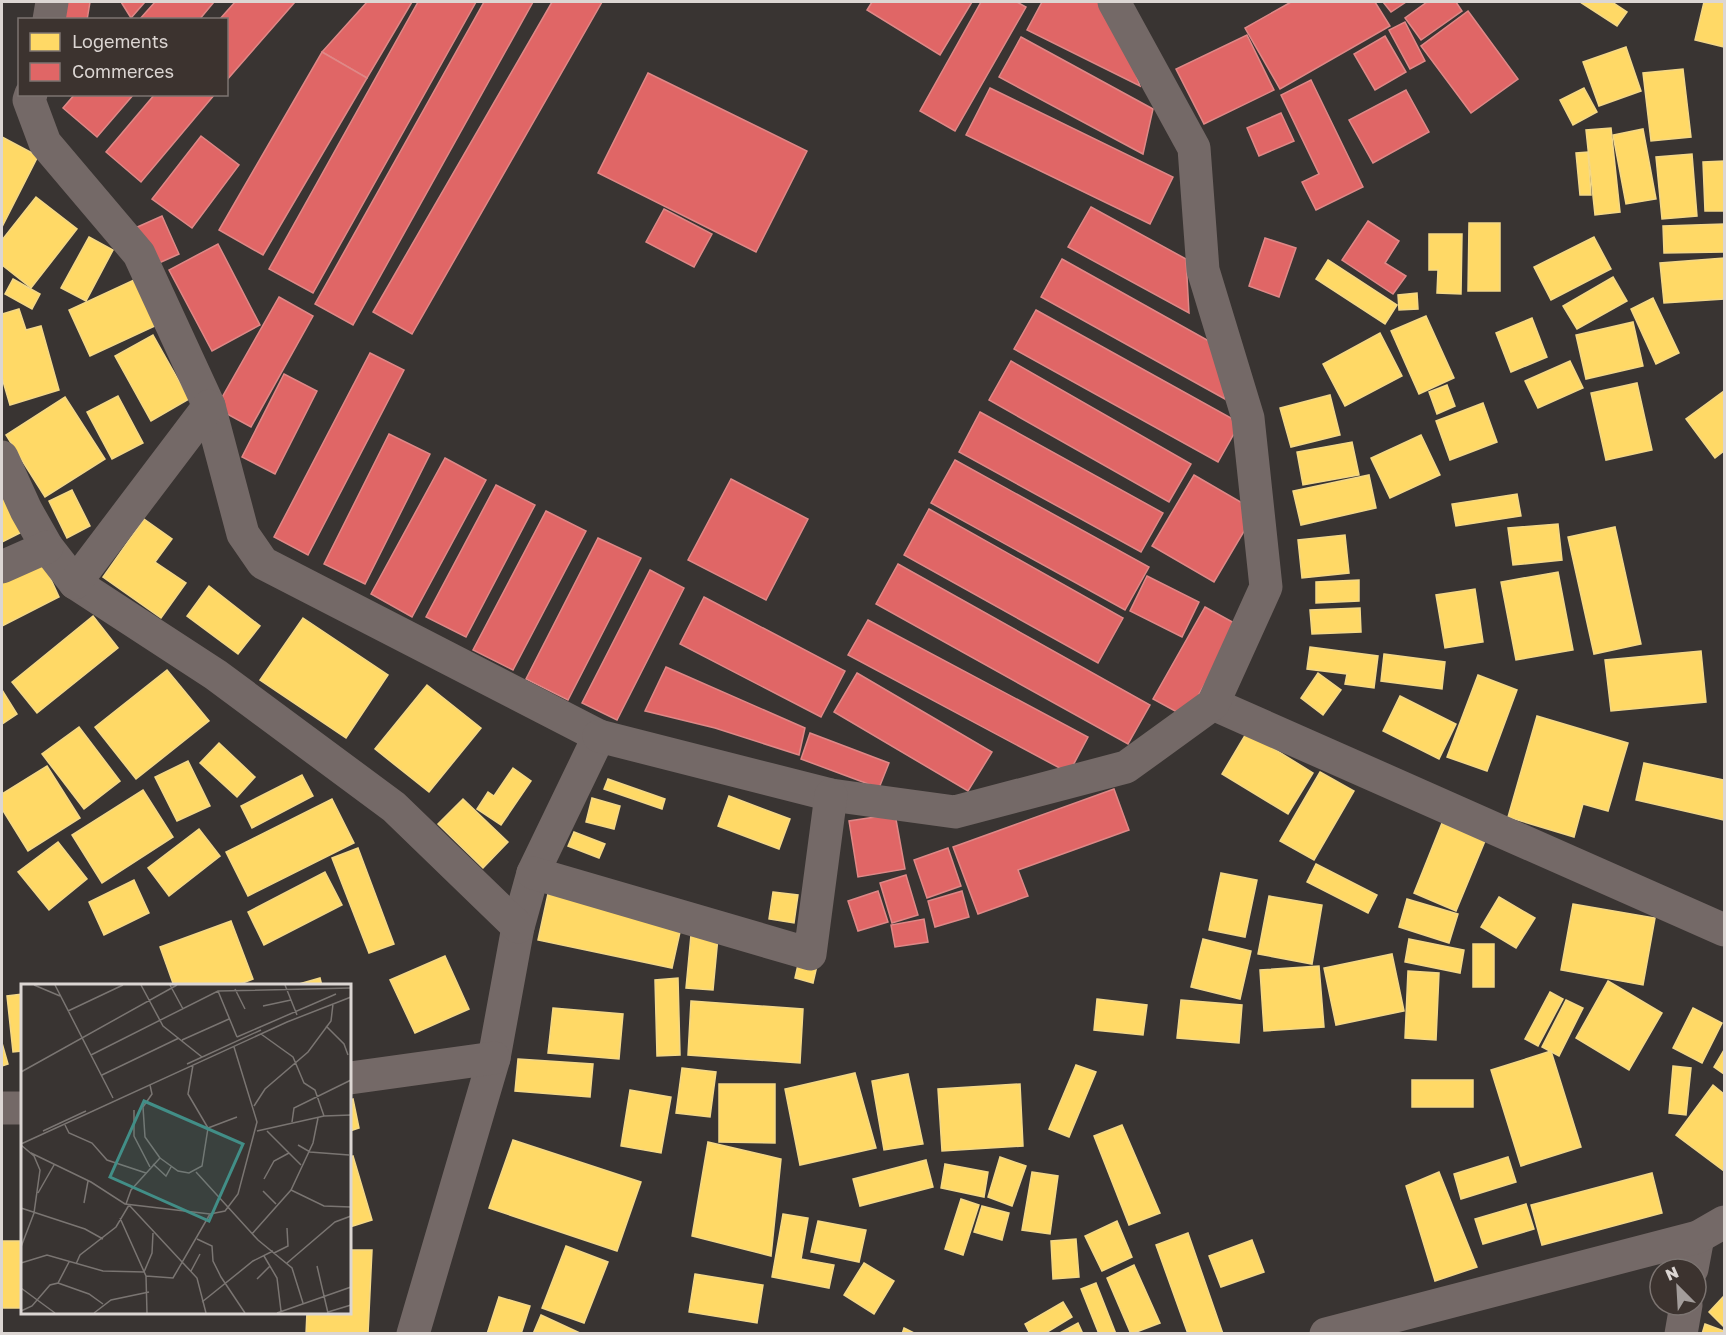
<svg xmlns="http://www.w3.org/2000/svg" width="1726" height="1335" font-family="'Golos Text',sans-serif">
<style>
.homes{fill:#ffd966;stroke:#f4d887;stroke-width:1.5}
.shops{fill:#e06666;stroke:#df8887;stroke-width:1.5}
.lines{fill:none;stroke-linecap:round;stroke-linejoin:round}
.street{stroke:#746967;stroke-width:33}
.inset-road{fill:none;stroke:#7a7572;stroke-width:1.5}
.view{fill:#428e87;fill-opacity:0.15;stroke:#428e87;stroke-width:3}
.inset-edge{fill:none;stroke:#dcd6d3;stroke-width:3}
</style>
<rect width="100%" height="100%" fill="#393432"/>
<!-- homes -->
<g class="homes">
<path d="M1580,2H1612L1627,12L1617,26Z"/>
<path d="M1704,2H1724V47L1695,40Z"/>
<path d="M1626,47L1641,91L1599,106L1583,62Z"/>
<path d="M1683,69L1691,137L1651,141L1643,73Z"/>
<path d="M1584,88L1597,112L1573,125L1560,100Z"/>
<path d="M1611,128L1620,212L1595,215L1586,130Z"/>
<path d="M1643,129L1656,199L1626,204L1613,135Z"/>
<path d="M2,137L38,156L2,227Z"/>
<path d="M1588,152L1591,195H1580L1576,153Z"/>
<path d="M1692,154L1697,216L1662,219L1656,157Z"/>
<path d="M1724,161V211H1705L1703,162Z"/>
<path d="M36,197L77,229L31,288L2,265V240Z"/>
<path d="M1469,223H1500V291H1468Z"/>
<path d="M1724,224V252L1664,253L1663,226Z"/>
<path d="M1429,234H1462L1461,294L1437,293L1438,270H1429Z"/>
<path d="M89,237L113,250L86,301L61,288Z"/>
<path d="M1594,237L1611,269L1551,300L1534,267Z"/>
<path d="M1724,258V299L1664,303L1660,263Z"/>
<path d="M1328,260L1397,305L1385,324L1316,279Z"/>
<path d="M1613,277L1627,301L1577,329L1563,306Z"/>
<path d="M13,279L40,294L32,309L5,294Z"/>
<path d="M134,280L155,326L90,356L69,310Z"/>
<path d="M1417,293L1418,309L1399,310L1398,295Z"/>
<path d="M1653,298L1679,353L1656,364L1631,309Z"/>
<path d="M19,309L26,330L41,326L59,390L10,405L2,378V314Z"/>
<path d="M1426,316L1454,378L1419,394L1391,331Z"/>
<path d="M1532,318L1547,357L1511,372L1496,333Z"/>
<path d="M1633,322L1643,366L1586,379L1576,335Z"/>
<path d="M1380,333L1402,376L1345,406L1323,364Z"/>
<path d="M153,335L189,399L151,421L115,356Z"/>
<path d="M1570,361L1583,388L1538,408L1525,381Z"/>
<path d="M1637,383L1652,450L1606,460L1591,393Z"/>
<path d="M1447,385L1455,406L1437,414L1429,392Z"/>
<path d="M1724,391V451L1715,458L1686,419Z"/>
<path d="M1330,395L1340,435L1291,447L1280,408Z"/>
<path d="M118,396L143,443L112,459L87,412Z"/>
<path d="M65,397L105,459L45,497L6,435Z"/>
<path d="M1483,403L1497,442L1450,460L1436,421Z"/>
<path d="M1421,435L1440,475L1390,498L1371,458Z"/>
<path d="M1352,442L1359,475L1303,485L1297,452Z"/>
<path d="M1369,475L1376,508L1301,525L1293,491Z"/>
<path d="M2,479L28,529L2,542Z"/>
<path d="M72,490L90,526L67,538L49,501Z"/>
<path d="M1517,494L1521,516L1456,526L1452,504Z"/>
<path d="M144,519L172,539L155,562L186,583L161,618L103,577Z"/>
<path d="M1558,524L1562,560L1513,565L1508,528Z"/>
<path d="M1615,527L1641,644L1594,654L1568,537Z"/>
<path d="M1345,535L1349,573L1302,578L1298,540Z"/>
<path d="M42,560L59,597L2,626V580Z"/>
<path d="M1558,572L1573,650L1516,660L1501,582Z"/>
<path d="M1359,580V601L1316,603V582Z"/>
<path d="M209,586L260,626L238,654L187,616Z"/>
<path d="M1475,589L1483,642L1445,648L1436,595Z"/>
<path d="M1360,608L1361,632L1312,634L1310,610Z"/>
<path d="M93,616L118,648L37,713L12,682Z"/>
<path d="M303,618L388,675L346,738L260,680Z"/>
<path d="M1310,647L1378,656L1374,688L1345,684L1347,674L1307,669Z"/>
<path d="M1701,651L1706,702L1611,711L1605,660Z"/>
<path d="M1384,654L1445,662L1442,689L1381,681Z"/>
<path d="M167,670L209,721L136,779L95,727Z"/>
<path d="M1318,673L1341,690L1323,715L1301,698Z"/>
<path d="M1478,675L1517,690L1487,771L1447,757Z"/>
<path d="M427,685L481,728L429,792L375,749Z"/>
<path d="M2,690L17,714L2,724Z"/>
<path d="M1400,696L1456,724L1439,759L1383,731Z"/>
<path d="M1537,716L1628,743L1608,811L1583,804L1574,837L1508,817Z"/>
<path d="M79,727L120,781L84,809L42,754Z"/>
<path d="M1247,732L1313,773L1288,814L1222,774Z"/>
<path d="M219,743L255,777L237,797L200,763Z"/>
<path d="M188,761L210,806L177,821L155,777Z"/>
<path d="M1644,763L1724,780V820L1636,800Z"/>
<path d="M47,766L80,818L28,851L2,809V794Z"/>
<path d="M513,768L531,781L501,825L477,809L488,792L494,796Z"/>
<path d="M1320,772L1354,791L1314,860L1280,841Z"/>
<path d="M302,775L313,796L252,828L241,806Z"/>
<path d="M608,779L665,799L662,809L604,789Z"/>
<path d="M143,790L173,837L102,883L72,835Z"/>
<path d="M729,796L790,819L779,849L718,826Z"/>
<path d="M592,798L620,806L614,829L586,822Z"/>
<path d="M332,799L354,843L248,896L226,852Z"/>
<path d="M463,799L508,842L483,868L438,824Z"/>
<path d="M1442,823L1485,841L1456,911L1414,893Z"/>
<path d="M199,829L220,856L169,896L148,868Z"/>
<path d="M574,832L605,844L599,858L568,846Z"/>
<path d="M58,842L87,879L49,910L18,872Z"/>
<path d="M358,848L394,944L369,953L332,858Z"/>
<path d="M1316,864L1377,895L1368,913L1307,882Z"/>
<path d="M325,872L342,905L264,945L248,912Z"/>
<path d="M1221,873L1257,880L1245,937L1209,930Z"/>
<path d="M134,880L149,913L104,935L89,902Z"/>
<path d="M773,892L798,895L794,923L769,919Z"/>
<path d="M548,894L682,923L672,968L538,940Z"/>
<path d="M1269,896L1322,905L1312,964L1258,954Z"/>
<path d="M1499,897L1535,918L1516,948L1481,927Z"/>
<path d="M1407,899L1458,914L1449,943L1399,927Z"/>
<path d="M1573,904L1655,918L1643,985L1561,970Z"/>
<path d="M231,921L253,979L235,986H174L160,947Z"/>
<path d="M691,935L718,937L713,990L686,988Z"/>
<path d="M1203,939L1251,951L1240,999L1191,987Z"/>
<path d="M1409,939L1464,950L1460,973L1405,962Z"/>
<rect x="1473" y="944" width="21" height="43"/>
<path d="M1392,954L1404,1011L1336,1025L1324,968Z"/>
<path d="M445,956L469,1009L415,1033L390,980Z"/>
<path d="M800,956L818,961L813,983L795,978Z"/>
<path d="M1319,966L1324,1027L1264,1031L1260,970Z"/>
<path d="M1408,971L1439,973L1436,1040L1405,1038Z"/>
<path d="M320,978L322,986H292Z"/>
<path d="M678,978L680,1055L657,1056L655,980Z"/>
<path d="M1608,981L1662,1013L1629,1070L1576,1038Z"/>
<path d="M1550,992L1563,999L1538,1046L1525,1039Z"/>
<path d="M22,994V1051L13,1052L7,996Z"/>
<path d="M1097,999L1147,1005L1143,1035L1094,1030Z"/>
<path d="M1181,1000L1242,1005L1239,1043L1177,1038Z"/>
<path d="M1566,1000L1583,1008L1559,1056L1542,1047Z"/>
<path d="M691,1001L803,1009L800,1063L688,1055Z"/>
<path d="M553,1008L623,1014L619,1059L548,1053Z"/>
<path d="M1693,1008L1722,1023L1702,1063L1673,1048Z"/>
<path d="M2,1043L8,1064L2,1066Z"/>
<path d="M1724,1050V1074L1714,1067Z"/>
<path d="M1551,1051L1581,1147L1521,1166L1491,1070Z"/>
<path d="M518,1059L593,1064L590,1097L515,1091Z"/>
<path d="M1076,1065L1096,1072L1069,1137L1049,1129Z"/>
<path d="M1673,1066L1691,1068L1686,1115L1669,1113Z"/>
<path d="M682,1068L716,1072L710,1117L676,1113Z"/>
<path d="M855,1073L876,1148L800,1165L785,1089Z"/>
<path d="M908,1074L923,1144L884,1150L872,1081Z"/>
<rect x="1412" y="1080" width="61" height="27"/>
<path d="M719,1084H775V1143L719,1142Z"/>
<path d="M1020,1084L1023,1146L942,1151L938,1089Z"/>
<path d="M1713,1085L1724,1094V1171L1676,1135Z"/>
<path d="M630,1090L671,1097L661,1153L621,1146Z"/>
<path d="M353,1099L359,1128L350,1131V1100Z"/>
<path d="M1122,1125L1160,1213L1129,1225L1094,1136Z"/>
<path d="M513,1140L641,1182L617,1251L489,1208Z"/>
<path d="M708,1142L781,1159L771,1256L692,1236Z"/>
<path d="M353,1156L372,1220L350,1227V1157Z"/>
<path d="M1000,1157L1026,1166L1012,1206L988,1197Z"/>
<path d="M1508,1157L1516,1182L1461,1199L1454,1174Z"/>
<path d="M926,1160L933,1187L860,1206L853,1179Z"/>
<path d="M945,1164L988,1172L984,1197L941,1188Z"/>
<path d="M1032,1172L1058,1176L1050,1234L1022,1230Z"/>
<path d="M1439,1172L1477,1267L1435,1281L1406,1186Z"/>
<path d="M1652,1173L1662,1213L1542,1245L1531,1205Z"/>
<path d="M961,1199L979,1205L963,1255L945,1249Z"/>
<path d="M1526,1204L1534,1229L1483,1244L1475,1219Z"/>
<path d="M982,1206L1009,1213L1002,1240L974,1232Z"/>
<path d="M783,1214L808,1218L801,1259L834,1265L829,1288L772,1277Z"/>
<path d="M818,1221L866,1230L859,1262L811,1252Z"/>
<path d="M1117,1221L1132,1257L1102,1271L1085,1236Z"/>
<path d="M1188,1233L1223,1334H1188L1156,1245Z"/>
<path d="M1076,1239L1079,1277L1053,1279L1051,1241Z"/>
<path d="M1252,1240L1264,1272L1221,1287L1209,1256Z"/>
<rect x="2" y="1241" width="20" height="67"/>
<path d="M566,1246L608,1262L584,1323L542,1308Z"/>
<path d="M350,1250H372L368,1334H306L307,1312H350Z"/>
<path d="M864,1263L894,1281L874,1314L844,1295Z"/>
<path d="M1134,1265L1160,1323L1131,1334L1107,1278Z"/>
<path d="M695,1274L763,1285L757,1323L689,1312Z"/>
<path d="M1096,1283L1116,1334H1099L1081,1289Z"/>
<path d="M1724,1296V1327L1709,1312Z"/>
<path d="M499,1297L530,1306L521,1334H487Z"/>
<path d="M1063,1302L1072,1317L1044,1334H1030L1025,1324Z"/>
<path d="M541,1315L582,1334H533Z"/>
<path d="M1078,1323L1083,1334H1058Z"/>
<path d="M1705,1324L1724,1331V1334H1702Z"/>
<path d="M904,1328L916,1334H902Z"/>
</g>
<!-- shops -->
<g class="shops">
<path d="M57,2H90L87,20H54Z"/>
<path d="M121,2H145L131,18Z"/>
<path d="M155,2H214L199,20H139Z"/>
<path d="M235,2H295L226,81V20H219Z"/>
<path d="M367,2H412L367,78L322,52Z"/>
<path d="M418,2H476L313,293L269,269Z"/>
<path d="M484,2H533L353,325L315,304Z"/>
<path d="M552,2H602L412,334L373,312Z"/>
<path d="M872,2H972L940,55L867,10Z"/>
<path d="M981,2H1017L1026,7L955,131L920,111Z"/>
<path d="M1042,2H1105L1113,6L1140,86L1027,30Z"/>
<path d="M1291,2H1375L1390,26L1280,89L1245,28Z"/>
<path d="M1383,2H1406L1391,12Z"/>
<path d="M1427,2H1456L1462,11L1421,40L1405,18Z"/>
<path d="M1468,11L1518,79L1471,113L1421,46Z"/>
<path d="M1405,22L1425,61L1410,69L1389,30Z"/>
<path d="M1247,35L1274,90L1204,124L1176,69Z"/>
<path d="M1385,36L1406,72L1375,90L1354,54Z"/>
<path d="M1021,37L1153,109L1143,154L999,77Z"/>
<path d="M322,52L367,78L263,255L219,230Z"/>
<path d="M648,73L807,151L756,252L598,173Z"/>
<path d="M1311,80L1363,187L1316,210L1302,182L1319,174L1281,95Z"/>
<path d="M990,88L1173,177L1150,224L966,135Z"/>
<path d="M1406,90L1429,132L1373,163L1349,120Z"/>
<path d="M75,94H134L97,137L63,108Z"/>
<path d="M155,94H215L141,182L106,152Z"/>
<path d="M1281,113L1294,141L1259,156L1247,128Z"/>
<path d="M201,136L239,165L192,228L152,199Z"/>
<path d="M1091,207L1186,259L1189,313L1068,247Z"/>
<path d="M664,209L712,234L694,267L646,242Z"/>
<path d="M162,216L179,254L150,267L133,229Z"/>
<path d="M1368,221L1399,241L1385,263L1406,276L1393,294L1342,260Z"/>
<path d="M1265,238L1296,248L1279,297L1249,286Z"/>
<path d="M218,244L260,325L212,351L169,270Z"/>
<path d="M1062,259L1216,345L1225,399L1041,297Z"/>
<path d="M279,297L313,316L251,427L216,408Z"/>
<path d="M1036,310L1240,423L1218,462L1014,349Z"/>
<path d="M370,353L404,370L308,555L274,537Z"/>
<path d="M1011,361L1191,464L1169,502L989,400Z"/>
<path d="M284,374L317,391L275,474L242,457Z"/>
<path d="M980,412L1163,513L1141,552L959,452Z"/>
<path d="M389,434L430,454L365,584L324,564Z"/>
<path d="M445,458L486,480L412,617L371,594Z"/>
<path d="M955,460L1149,567L1125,610L931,503Z"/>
<path d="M1194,475L1256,511L1214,582L1152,546Z"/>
<path d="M731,479L808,519L766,600L688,560Z"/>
<path d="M496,485L535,505L466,637L426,617Z"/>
<path d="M929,509L1123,618L1098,663L904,555Z"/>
<path d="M546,511L586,531L513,670L473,650Z"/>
<path d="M598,538L641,558L568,700L526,679Z"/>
<path d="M898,564L1150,705L1128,744L876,604Z"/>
<path d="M650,570L684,588L617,720L582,703Z"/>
<path d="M1147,576L1199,602L1182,637L1130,611Z"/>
<path d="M704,597L845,671L821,717L680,644Z"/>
<path d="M1205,607L1238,625L1186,717L1153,699Z"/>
<path d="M868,620L1088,737L1069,773L848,655Z"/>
<path d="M666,667L805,728L799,755L715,728L645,711Z"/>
<path d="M857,673L992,752L968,791L834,712Z"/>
<path d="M810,733L889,763L879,788L801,759Z"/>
<path d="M1114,789L1129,830L1018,870L1028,896L978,914L953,847Z"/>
<path d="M895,814L905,869L858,877L849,821Z"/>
<path d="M948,848L961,886L927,898L914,860Z"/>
<path d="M906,875L918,915L892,923L880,883Z"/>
<path d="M878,891L888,922L858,931L848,901Z"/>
<path d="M962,891L969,917L935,927L928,901Z"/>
<path d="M924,919L928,942L895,947L891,925Z"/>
</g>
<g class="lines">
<!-- street -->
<g class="street">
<path d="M49,20L52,2"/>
<path d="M31,94L29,100L45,143L139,254L209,406L243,534L263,563L599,736L533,873L518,927L494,1058L413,1334"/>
<path d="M2,457L26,510L47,547L75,583L216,675L394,807L518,927"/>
<path d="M2,567L47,547"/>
<path d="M75,583L209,406"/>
<path d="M1213,704L1724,930"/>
<path d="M599,736L831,795L955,812L1126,767L1213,704L1266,587L1248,418L1203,270L1194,148L1114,2"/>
<path d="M533,873L810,954L831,795"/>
<path d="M350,1078L494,1058"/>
<path d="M2,1108H22"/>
<path d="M1692,1269L1698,1237"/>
<path d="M1326,1334L1698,1237L1724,1222"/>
<path d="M1681,1334L1686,1305"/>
</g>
</g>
<!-- overview -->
<g transform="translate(21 984)">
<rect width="330" height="330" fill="#393432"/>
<path class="inset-road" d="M13,1L39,12M34,1L92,114M120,1L142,42L181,73M149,1L162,25M264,1L276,31M214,5L224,25M197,7L216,53M242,22L270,16M47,27L102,1M305,42L323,60L327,71M240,50L272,73L283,99L294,106L303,132M216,53L315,10M161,56L208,35M70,71L197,7L330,4M166,80L240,46M0,88L156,1M81,91L158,54M233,122L244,105L287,68L310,37L312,20M113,126V152L129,183M271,138L273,124L330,96M44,141L48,149L71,159L86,176L125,189M187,144L216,133M22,147L65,127M236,147L303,132L330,131M246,147L280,181M0,160L266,38L330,13M0,161L13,172L19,186L13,229L0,263M277,161L289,168L328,171M330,164V222M10,169L70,198L104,220L189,230L204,227L217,210L236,138L213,63M139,174L157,187L168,189L181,182L187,144L167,110L172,81M132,180L145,192L150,183M175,188L237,256L271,284L282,319M243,195L253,177L268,169M270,206L303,222L330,223M242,207L255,220M17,209L33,181M63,219L67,197M105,220L110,206L139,174L124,153L122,123L131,110L129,101M0,224L64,245L82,255M99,234L125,292L126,329M231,250L270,206L292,159L297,134M176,255L191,262L192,277L200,293L224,329M253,269L267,262L266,244M243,272L256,294L260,327M0,279L26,271L82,287L123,288L131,269L132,249M266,279L314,238L330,232M55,280L59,271L95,243L108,221L176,294L185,329M296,282L307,329M170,287L179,270M125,292L152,294L189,230M236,295L249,282M37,299L68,310L82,320M0,304L34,329M181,318L232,277L252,267M0,327L11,322L29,301L37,299L48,278M307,328L330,321M73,329L90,316L128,308M256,329L330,303"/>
<path class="view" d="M123,117L222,160L188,237L89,193Z"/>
<rect width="330" height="330" class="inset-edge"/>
</g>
<!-- border -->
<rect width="1726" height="1335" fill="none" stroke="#dcd6d3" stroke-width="6"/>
<!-- legend -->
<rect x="18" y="18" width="210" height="78" fill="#3c332f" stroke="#7c7471" stroke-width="1.5"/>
<rect x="30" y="33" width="30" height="18" fill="#ffd966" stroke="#7c7471" stroke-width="1.5"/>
<text x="72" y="48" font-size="18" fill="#dcd6d3">Logements</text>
<rect x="30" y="63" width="30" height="18" fill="#e06666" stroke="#7c7471" stroke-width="1.5"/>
<text x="72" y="78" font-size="18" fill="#dcd6d3">Commerces</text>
<!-- north arrow -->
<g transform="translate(1678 1287) rotate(336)"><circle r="28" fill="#3c332f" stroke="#7c7471" stroke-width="1.5"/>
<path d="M0-4.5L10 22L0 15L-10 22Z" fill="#a39d9b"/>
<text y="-9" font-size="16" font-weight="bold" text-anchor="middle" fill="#dcd6d3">N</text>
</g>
</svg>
